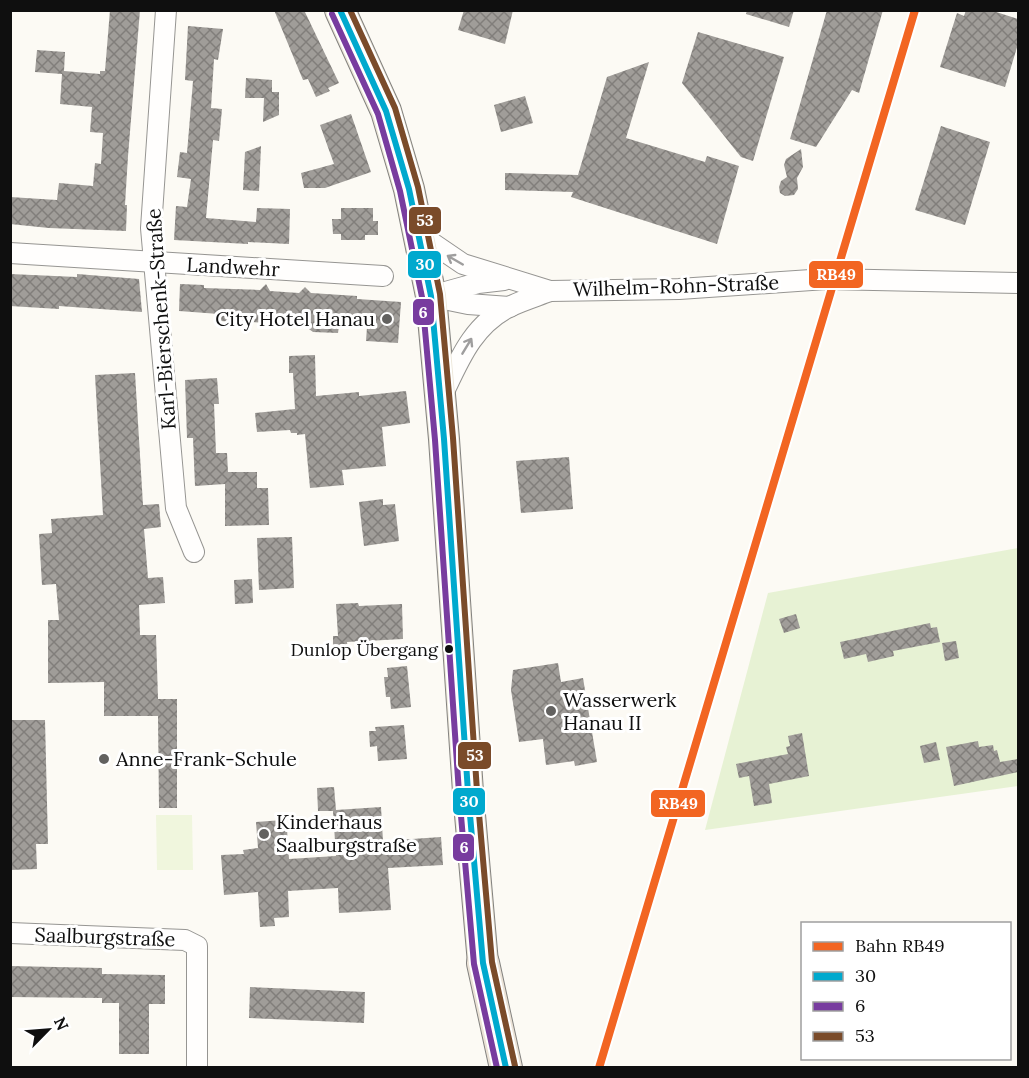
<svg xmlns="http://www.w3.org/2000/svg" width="1029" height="1078" font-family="Lora,serif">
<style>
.park{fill:#e7f2d4}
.pitch{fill:#f0f6dd}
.building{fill:url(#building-cross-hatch)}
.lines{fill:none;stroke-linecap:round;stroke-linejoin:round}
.minor-casing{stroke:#969592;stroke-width:22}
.primary-casing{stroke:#83827f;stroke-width:32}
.trunk-casing{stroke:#83827f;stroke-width:34}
.minor{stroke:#fffefd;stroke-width:20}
.primary{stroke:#ede7d9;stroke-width:30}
.trunk{stroke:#ece3d7;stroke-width:32}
.bus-1-casing{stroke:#fff;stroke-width:10}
.bus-2-casing{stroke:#fff;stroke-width:10}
.bus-3-casing{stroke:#fff;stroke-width:10}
.bus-1{stroke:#00a9ce;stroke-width:6}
.bus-2{stroke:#783c9f;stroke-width:6}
.bus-3{stroke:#7a4b2a;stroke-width:6}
.rail-1-casing{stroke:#fff;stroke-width:12}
.rail-1{stroke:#f26522;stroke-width:8}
.oneway{stroke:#9f9e9e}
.poi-dot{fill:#62615f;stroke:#fff;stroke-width:2}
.bus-dot{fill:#0f0f0f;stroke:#fff;stroke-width:2}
.labels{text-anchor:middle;stroke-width:6;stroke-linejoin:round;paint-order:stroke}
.bus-label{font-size:18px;fill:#0f0f0f;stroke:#fff;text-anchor:end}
.street-label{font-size:20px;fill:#0f0f0f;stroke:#fff}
.poi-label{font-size:20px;fill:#0f0f0f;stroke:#fff;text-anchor:start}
.line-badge{stroke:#fff;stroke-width:2}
.badge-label{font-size:16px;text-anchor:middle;font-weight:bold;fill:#fff}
</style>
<defs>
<pattern id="building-cross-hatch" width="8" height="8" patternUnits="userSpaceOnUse" patternTransform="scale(1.5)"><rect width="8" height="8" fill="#a09d99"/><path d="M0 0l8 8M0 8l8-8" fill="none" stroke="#817e7b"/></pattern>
</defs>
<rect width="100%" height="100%" fill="#fcfaf4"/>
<!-- park -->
<path class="park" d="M1018,548V786L705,830L768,593Z"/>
<!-- pitch -->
<path class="pitch" d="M156,815H192L193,870H157Z"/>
<!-- building -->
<g class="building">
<path d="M110,10H140L128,156L125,205H127L126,231L49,228L10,224V197L57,200L59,183L93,186L95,163L101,164L103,133L90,132L92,107L60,104L62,74L35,72L37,50L65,52L64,71L100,74V71H105Z"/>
<path d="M274,10H304L339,83L328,88L330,91L316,97L308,79L303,80Z"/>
<path d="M464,10H513L505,44L458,30Z"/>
<path d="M747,10H794L789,27L746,14Z"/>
<path d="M827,10H883L859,93L852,90L816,147L790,139Z"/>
<path d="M966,10H990L1018,19V44L1005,87L940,67L957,13L964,16Z"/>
<path d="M188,26L223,29L218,60L214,59L211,108L222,109L219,141L213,140L206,218L256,222L257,208L290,209L289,244L248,242V244L174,240L176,206L187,207L191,179L177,177L180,152L187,153L193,81L185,80Z"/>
<path d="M698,32L784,57L753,161L741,157L682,83Z"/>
<path d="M649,62L626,138L705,162L707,156L739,166L717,244L571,197L573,192L505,190V173L578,175L607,77Z"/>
<path d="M246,78L272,80V92H279V115L263,122L264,98H245Z"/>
<path d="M525,96L533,123L501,132L494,105Z"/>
<path d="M351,114L371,172L325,188H304L301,173L334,164L320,125Z"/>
<path d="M941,126L990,142L965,225L915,210Z"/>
<path d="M261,146L259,191L243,190L245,152Z"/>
<path d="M801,149L803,167L797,178L798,189L794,195L785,196L780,193L779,187L781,181L787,177L784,165L786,159Z"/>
<path d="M341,208H373V221H378V235H365V240H341V234H333L332,219H341Z"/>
<path d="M10,274L77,277V274L139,279L142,312L59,306V309L10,306Z"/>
<path d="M180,284L204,285V288L260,290L266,284L270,291L299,293L305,287L311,293L357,296V299L401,302L398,343L366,341L367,327L339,326L338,333L313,332L302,324L218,321L219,314L179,311Z"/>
<path d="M315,355L316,396L359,392V396L406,391L410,423L382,427L386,466L342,470L344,485L310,488L305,434L297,435V433H291L290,430L257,432L255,413L295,409L293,373H289V356Z"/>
<path d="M135,373L143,505L159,504L161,527L144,529L148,578L163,577L165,603L139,605L140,635H156L158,699H177V808H159L158,716H104V682L48,683V620H59L56,584L42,585L39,534L52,533L51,519L103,515L95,375Z"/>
<path d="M217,378L219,404H214L216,453H227L228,472H257V488H268L269,525L225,526V484L195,486L193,438H187L185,380Z"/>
<path d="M569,457L573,509L521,513L516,461Z"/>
<path d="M383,499V505L395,504L399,541L364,546L359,502Z"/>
<path d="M292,537L294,588L259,590L257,538Z"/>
<path d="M252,579L253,603L235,604L234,580Z"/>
<path d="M358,603L359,606L402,604L403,639L347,642L348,650H333V636H338L336,604Z"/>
<path d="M796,614L800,628L784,633L779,619Z"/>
<path d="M930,623L931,628L937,627L940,642L893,651L894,656L868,662L866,654L844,659L840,642Z"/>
<path d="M956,641L959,658L945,661L942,643Z"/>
<path d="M558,663L561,682L583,678L597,762L575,766L574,761L546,765L543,739L519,742L511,690L513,670Z"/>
<path d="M407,666L411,707L391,709L390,697H386L384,677H388L387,668Z"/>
<path d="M10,720H45L48,844H36L37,869L10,870Z"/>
<path d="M404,725L407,759L378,761L377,746L370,747L369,731H376L375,727Z"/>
<path d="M802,733L809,776L769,784L772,803L754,806L749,776L739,778L736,764L788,754L786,747L790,746L788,736Z"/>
<path d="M978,741L979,747L993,745L994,751L997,750L1000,762L1018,759V772L954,786L946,747Z"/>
<path d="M936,742L940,760L924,763L920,746Z"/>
<path d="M334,787L336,810L381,807L383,841L441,837L443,865L388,868L391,910L339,913L338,888L288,891L289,917L274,918L275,926L260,927L258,892L224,895L221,855L244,854L243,850L258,848L256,822L283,820L284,829H287L289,859L336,856L333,811H318L317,788Z"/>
<path d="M10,966L102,968V974L165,975V1004H149V1054H119V1003H102V998L10,997Z"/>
<path d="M250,987L365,992L364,1023L249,1018Z"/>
</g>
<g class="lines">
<!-- minor casing -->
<g class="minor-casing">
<g id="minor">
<path d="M166,10L151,228L176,508L194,552"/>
<path d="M419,234L463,264L550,291L679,289L826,279L1018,283"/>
<path d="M10,253L383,276"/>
<path d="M431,296L478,283L504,280"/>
<path d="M434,297L468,304L510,307"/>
<path d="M442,396C459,360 473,324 511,306C524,300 537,296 550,291"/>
<path d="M10,933L185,940L197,946V1068"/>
</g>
</g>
<!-- primary casing -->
<g class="primary-casing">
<path id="primary" d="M340,10L386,111L409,189L431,296L444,439L468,792L483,963"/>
</g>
<!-- trunk casing -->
<g class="trunk-casing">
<path id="trunk" d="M483,963L506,1068"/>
</g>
<!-- minor -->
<use href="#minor" class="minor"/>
<!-- primary -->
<use href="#primary" class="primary"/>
<!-- trunk -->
<use href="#trunk" class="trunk"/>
<!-- bus-1 casing -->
<g class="bus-1-casing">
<path id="bus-1" d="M340,10L386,111L409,189L431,296L444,439L468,792L483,963L506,1068"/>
</g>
<!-- bus-2 casing -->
<g class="bus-2-casing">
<path id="bus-2" d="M332,14L378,114L400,191L422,297L435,440L459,793L474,964L497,1068"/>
</g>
<!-- bus-3 casing -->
<g class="bus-3-casing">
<path id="bus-3" d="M350,10L395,108L418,187L440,294L453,438L477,791L492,962L515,1066"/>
</g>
<!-- bus-1 -->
<use href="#bus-1" class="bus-1"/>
<!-- bus-2 -->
<use href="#bus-2" class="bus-2"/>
<!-- bus-3 -->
<use href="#bus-3" class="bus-3"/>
<!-- rail-1 casing -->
<g class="rail-1-casing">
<path id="rail-1" d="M599,1068L915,10"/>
</g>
<!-- rail-1 -->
<use href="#rail-1" class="rail-1"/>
</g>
<!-- one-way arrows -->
<defs><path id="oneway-shaft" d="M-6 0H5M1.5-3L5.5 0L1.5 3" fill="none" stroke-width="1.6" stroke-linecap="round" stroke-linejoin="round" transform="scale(1.5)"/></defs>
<g class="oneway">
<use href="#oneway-shaft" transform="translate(455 260) rotate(-150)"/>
<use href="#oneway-shaft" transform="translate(467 346) rotate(-59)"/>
</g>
<!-- markers -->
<g class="poi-dot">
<circle cx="387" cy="319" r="6"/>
<circle cx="551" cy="711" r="6"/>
<circle cx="104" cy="759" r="6"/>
<circle cx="264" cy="834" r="6"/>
</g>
<circle class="bus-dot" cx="449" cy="649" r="5"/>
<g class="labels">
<!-- bus labels -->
<g class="bus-label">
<text x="438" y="656">Dunlop Übergang</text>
</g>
<!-- street labels -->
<g class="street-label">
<text transform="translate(233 267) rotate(3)" y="7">Landwehr</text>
<text transform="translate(676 286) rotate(-2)" y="7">Wilhelm-Rohn-Straße</text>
<text transform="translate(161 319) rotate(-94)" y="7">Karl-Bierschenk-Straße</text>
<text transform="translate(105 937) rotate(2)" y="7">Saalburgstraße</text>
</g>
<!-- poi labels -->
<g class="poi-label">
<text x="375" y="326" text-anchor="end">City Hotel Hanau</text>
<text x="563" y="707">Wasserwerk<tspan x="563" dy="23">Hanau II</tspan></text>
<text x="116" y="766">Anne-Frank-Schule</text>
<text x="276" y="829">Kinderhaus<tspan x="276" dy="23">Saalburgstraße</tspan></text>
</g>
</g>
<g class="line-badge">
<rect x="408" y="206" width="34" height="29" rx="6" fill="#7a4b2a"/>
<rect x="407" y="250" width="35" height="29" rx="6" fill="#00a9ce"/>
<rect x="808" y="260" width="56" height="29" rx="6" fill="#f26522"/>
<rect x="412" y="298" width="23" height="28" rx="6" fill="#783c9f"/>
<rect x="457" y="741" width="35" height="29" rx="6" fill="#7a4b2a"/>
<rect x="452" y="787" width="34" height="29" rx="6" fill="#00a9ce"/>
<rect x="650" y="789" width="56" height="29" rx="6" fill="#f26522"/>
<rect x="452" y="833" width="23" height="29" rx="6" fill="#783c9f"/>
</g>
<g class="badge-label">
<text x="425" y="226">53</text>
<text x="425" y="270">30</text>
<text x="836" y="280">RB49</text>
<text x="423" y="318">6</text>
<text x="475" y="761">53</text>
<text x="469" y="807">30</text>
<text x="678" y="809">RB49</text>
<text x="464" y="853">6</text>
</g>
<!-- border -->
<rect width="1029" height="1078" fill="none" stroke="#0f0f0f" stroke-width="24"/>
<!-- legend -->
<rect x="801" y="922" width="210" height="138" fill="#ffffff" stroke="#9f9f9f" stroke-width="1.5"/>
<rect x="813" y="942" width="30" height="9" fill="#f26522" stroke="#9f9f9f" stroke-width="1.5"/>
<text x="855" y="952" font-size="18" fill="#0f0f0f">Bahn RB49</text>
<rect x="813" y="972" width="30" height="9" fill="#00a9ce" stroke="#9f9f9f" stroke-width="1.5"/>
<text x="855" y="982" font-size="18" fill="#0f0f0f">30</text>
<rect x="813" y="1002" width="30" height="9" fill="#783c9f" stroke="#9f9f9f" stroke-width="1.5"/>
<text x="855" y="1012" font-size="18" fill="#0f0f0f">6</text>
<rect x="813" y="1032" width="30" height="9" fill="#7a4b2a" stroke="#9f9f9f" stroke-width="1.5"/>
<text x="855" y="1042" font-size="18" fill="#0f0f0f">53</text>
<!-- north arrow -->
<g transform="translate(48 1030) rotate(65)" stroke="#ffffff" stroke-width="4.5" paint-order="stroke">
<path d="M0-4.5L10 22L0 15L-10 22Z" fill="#0f0f0f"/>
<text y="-9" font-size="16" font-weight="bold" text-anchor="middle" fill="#0f0f0f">N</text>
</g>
</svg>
